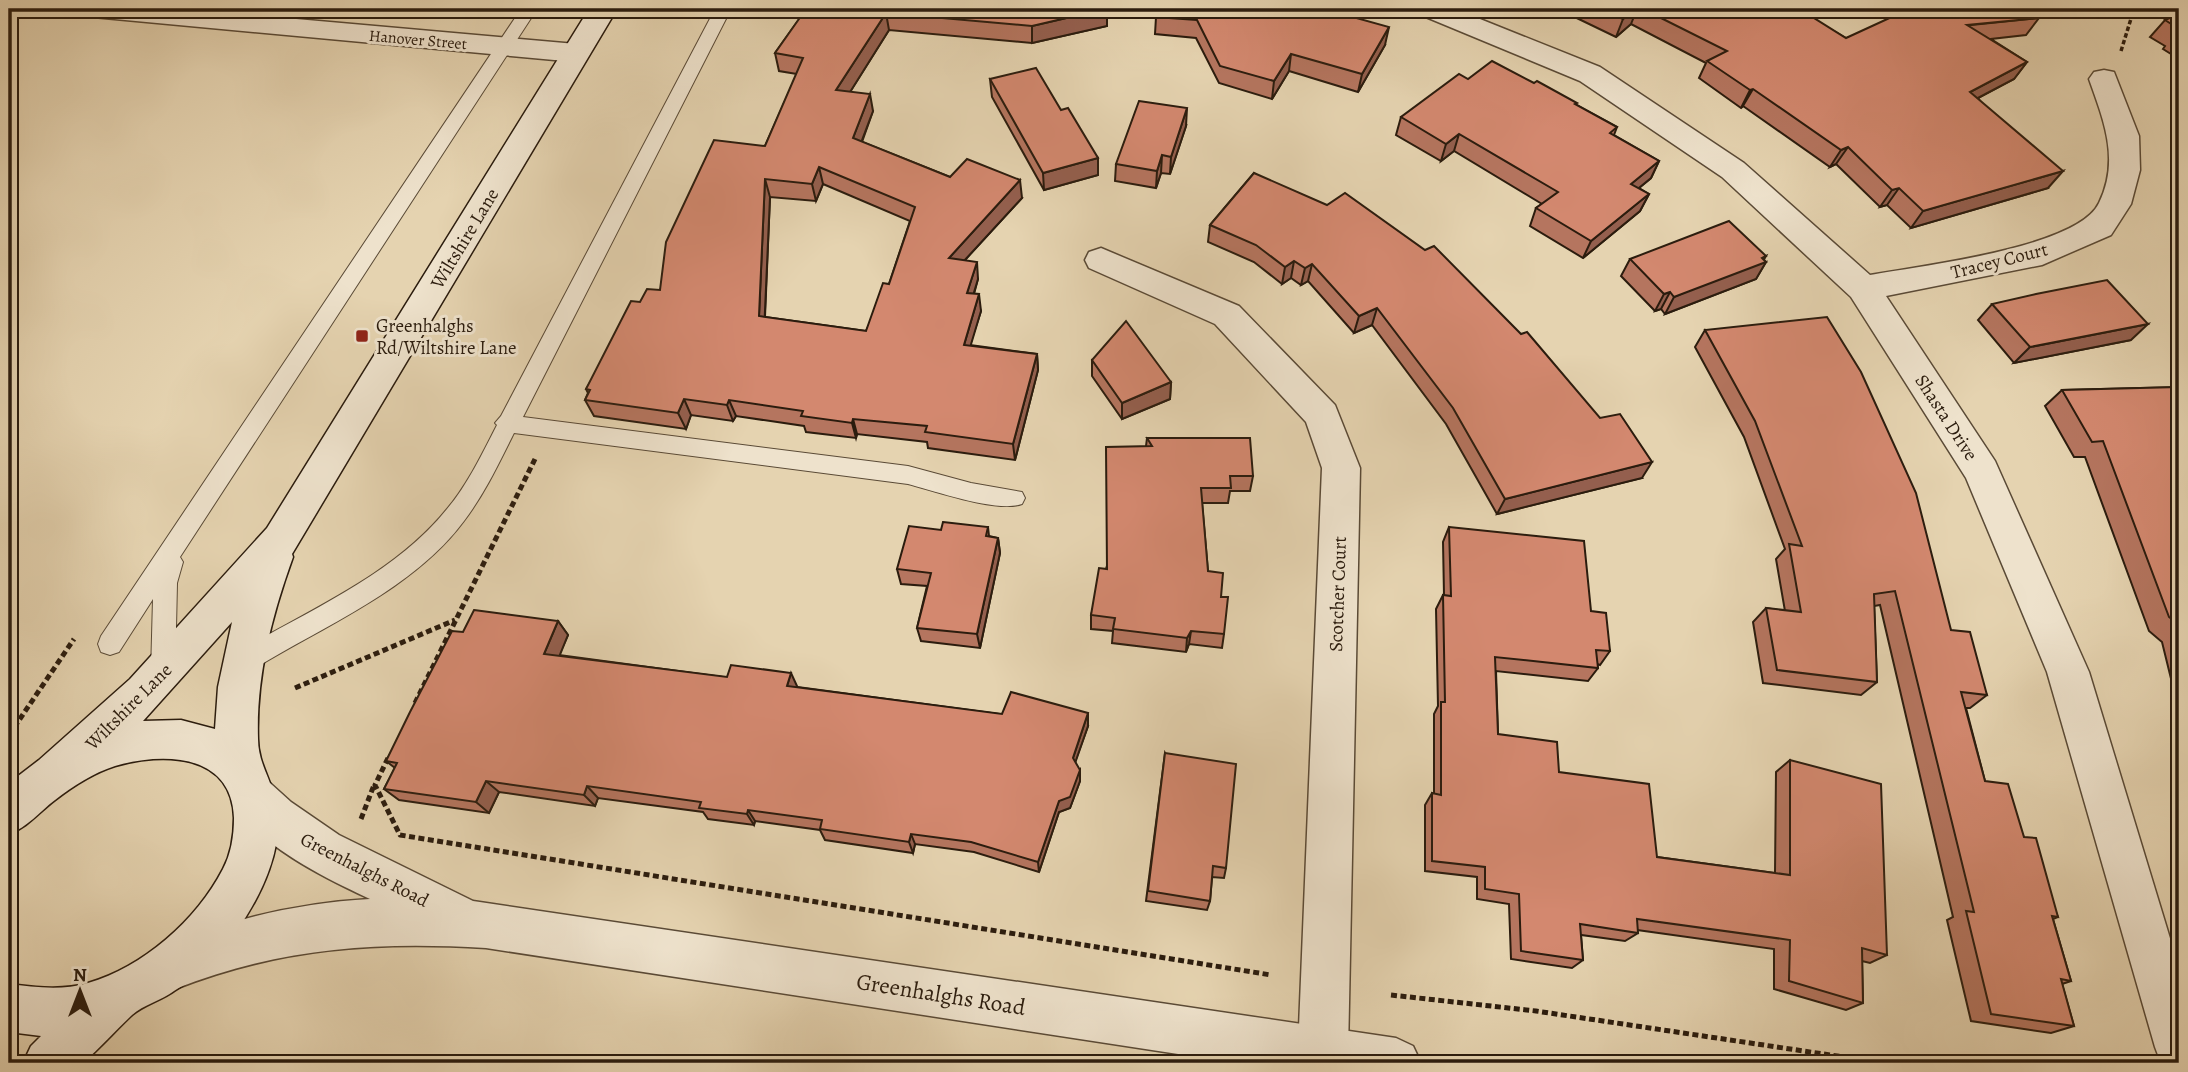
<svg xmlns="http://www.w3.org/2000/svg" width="2188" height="1072" font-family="Alegreya,serif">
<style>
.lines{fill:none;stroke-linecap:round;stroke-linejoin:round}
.service-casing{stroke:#5a4a36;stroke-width:2}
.minor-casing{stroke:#5a4a36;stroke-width:3}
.tertiary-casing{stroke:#5a4a36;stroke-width:3}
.secondary-casing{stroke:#2b1c0e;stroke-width:3}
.path-far1{stroke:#2b1c0e;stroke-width:3.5;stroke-dasharray:4.5 2.5;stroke-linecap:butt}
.path{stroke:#2b1c0e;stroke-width:5;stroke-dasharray:6 3.5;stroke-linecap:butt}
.service{fill:#eee2cc;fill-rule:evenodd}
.minor{fill:#eee2cc;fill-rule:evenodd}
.tertiary{fill:#eee2cc;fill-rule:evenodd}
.secondary{fill:#eee2cc;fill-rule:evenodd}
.wall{fill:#b5755f;stroke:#2b1c0e;stroke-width:2;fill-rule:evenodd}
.shaded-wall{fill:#945f4e;stroke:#2b1c0e;stroke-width:2}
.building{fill:#d3886f;stroke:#2b1c0e;stroke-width:2;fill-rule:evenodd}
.poi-dot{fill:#8f2418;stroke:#eee2cc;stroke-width:2.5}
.labels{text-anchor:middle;stroke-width:6;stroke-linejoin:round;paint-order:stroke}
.far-street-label{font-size:16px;fill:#2b1c0e;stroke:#eee2cc}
.street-label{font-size:19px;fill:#2b1c0e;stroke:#eee2cc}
.poi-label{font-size:19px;fill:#2b1c0e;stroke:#eee2cc;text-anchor:start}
.near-street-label{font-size:23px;fill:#2b1c0e;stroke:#eee2cc}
</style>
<rect width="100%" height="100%" fill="#e5d3b0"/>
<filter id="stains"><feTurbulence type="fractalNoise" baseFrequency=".00286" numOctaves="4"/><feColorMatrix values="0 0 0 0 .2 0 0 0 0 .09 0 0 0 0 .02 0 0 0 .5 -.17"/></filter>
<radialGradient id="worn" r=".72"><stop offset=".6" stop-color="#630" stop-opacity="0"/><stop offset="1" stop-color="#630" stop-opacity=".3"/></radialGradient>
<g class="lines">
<!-- service casing -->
<g class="service-casing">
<g id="service">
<path d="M521,9H537L180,557L183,562L177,583L175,673L172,681L163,684L154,681L151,673L153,599L119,652L110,655L101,652L98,644L101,636Z"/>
<path d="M715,9H731L523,417L908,466L971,483L1022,492L1025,498L1022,504C997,513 935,491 908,484L514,433C499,463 485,493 464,521C413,590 323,626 252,670L243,673L234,670L231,662L234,654C307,611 393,576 447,509C468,484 482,454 497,425L495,423L501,416Z"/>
</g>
</g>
<!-- minor casing -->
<g class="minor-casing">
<g id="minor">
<path d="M79,9H183L576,44L586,47L590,53L586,59L576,62L93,17L83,15Z"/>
<path d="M1417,9H1455L1600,67L1744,163L1870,275C1919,266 2078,248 2099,203C2120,160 2104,121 2089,79L2094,72L2104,70L2114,72L2139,136L2140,170L2131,204L2111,235L2042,265L1886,296L1995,461L2089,672L2179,968V1063H2161L2155,1047L2047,672L1966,478L1851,297L1722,177L1580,81L1421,15Z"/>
<path d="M1101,248L1239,306L1335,405L1360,468L1348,1052L1343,1063H1303L1298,1052L1322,468L1306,422L1215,324L1089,268L1085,260L1089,252Z"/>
</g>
</g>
<!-- tertiary casing -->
<g class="tertiary-casing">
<path id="tertiary" d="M254,777L270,783L291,802L339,835L473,901L1396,1038L1413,1046L1421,1063H1237L486,948C375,941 279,948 175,989L158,982L151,965L158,948C227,920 296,903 370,899C327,879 252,843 232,798L238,783Z"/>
</g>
<!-- secondary casing -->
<g class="secondary-casing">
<path id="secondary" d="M589,9H617L292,554L293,557C272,615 256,676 258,739C258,762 270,777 275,799C287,844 261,897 235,933C219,955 197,977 174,991C162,1000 143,1005 132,1015C116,1030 100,1048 83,1063H23L31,1046L41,1036L9,1032V984C35,987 61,991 88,983C143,967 196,921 223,869C231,854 234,836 234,818C232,753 163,752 115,766C93,773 73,786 55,800C39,812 28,827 9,834V783L39,760L130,679L267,528ZM232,622L218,687L215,729L181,720L143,721Z"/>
</g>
<!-- path-far1 -->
<path class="path-far1" d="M2121,51L2134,9"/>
<!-- path -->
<g class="path">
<path d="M295,688L455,620"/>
<path d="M415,703L535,459"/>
<path d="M9,735L74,639"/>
<path d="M388,758L375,785L400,835L1271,975"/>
<path d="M361,819L374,785"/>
<path d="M1391,995L1536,1011L1884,1063"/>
</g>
<!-- service -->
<use href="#service" class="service"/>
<!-- minor -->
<use href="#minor" class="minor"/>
<!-- tertiary -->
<use href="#tertiary" class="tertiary"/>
<!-- secondary -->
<use href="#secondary" class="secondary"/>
</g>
<!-- wall -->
<g class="wall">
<path d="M804,9H1107V26L1032,43L889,30L850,92L873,111L862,142L950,177L1022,198L965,260L978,279L974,294L981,311L970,345L1037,354L1038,370L1015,460L928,448L927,442L857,434L856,438L806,432L804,426L736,416L733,421L691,415L686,429L594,416L585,400L588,393L586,389L640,302L660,290L765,146L797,74L779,71L775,53L805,11ZM823,184L910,221L889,284L866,331L765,317L770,197L816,201Z"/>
<path d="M1157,9L1385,45L1358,92L1289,71L1272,99L1219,83L1196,38L1155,34L1156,17Z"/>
<path d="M1558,9H1796L1846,38L2039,18L2026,35L1991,39L2027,62L2014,79L1978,98L2048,188L1911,228L1887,205L1880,207L1836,164L1830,167L1743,106L1741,108L1699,78L1706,63L1631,24L1616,37Z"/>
<path d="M2179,14V59L2163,49L2165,46L2150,37L2165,20Z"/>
<path d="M990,79L1061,110L1098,158V175L1044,190L992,97Z"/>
<path d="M1576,105L1617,127L1614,135L1659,161L1651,178L1639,188L1649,194L1640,211L1583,258L1530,226L1536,208L1542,204L1454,151L1441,161L1396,135L1401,117Z"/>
<path d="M1186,126L1170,174L1161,173L1156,188L1115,181L1116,164Z"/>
<path d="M1254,173L1642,478L1497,514L1446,424L1372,325L1354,333L1308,281L1301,285L1291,278L1282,284L1254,262L1208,242L1210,225Z"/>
<path d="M1630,259L1764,260L1766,262L1756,279L1665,314L1661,309L1655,311L1621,276Z"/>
<path d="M1992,304L2131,340L2014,363L1978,320Z"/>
<path d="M1705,330L1951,630L1987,695L1970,708H1966L1985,781L2024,837L2058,917L2053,919L2071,981L2062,984L2074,1026L2051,1033L1971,1021L1947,920L1953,917L1880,605L1874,606L1877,682L1861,695L1763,683L1753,622L1766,608L1785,611L1776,559L1785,549L1744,437L1695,347Z"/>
<path d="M1092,360L1171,382L1170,399L1122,419L1092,376Z"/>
<path d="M2179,387V703L2176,699L2162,642L2149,631L2085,457H2074L2045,406L2062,390Z"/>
<path d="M1147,438L1253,476L1250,491H1230L1228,503H1202L1208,571L1221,597L1224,634L1222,648L1189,644L1186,652L1112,643L1113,631L1091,629V615L1146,446Z"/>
<path d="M988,527L989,536L998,538L1000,553L980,648L921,641L917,628L927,586L901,584L897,569L941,530Z"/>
<path d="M1449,527L1591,611L1610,651L1600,665L1597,664L1598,668L1588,681L1496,671L1498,734L1559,772L1657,857L1775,873L1776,772L1790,760L1887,955L1870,963L1862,961L1863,1003L1846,1010L1774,989V949L1637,930L1638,933L1625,941L1581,935L1583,960L1572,968L1511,959L1509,904L1477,899V877L1425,871V805L1432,793L1434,794V714L1438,706L1436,609L1443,595H1444L1443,542Z"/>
<path d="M558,621L568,635L559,655L1088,726L1075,762L1080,781L1070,808L1059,812L1039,872L974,852L915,844L913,853L825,840L820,830L755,821L754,825L708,819L703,812L598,798L595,806L499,792L489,813L399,800L384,789L395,768L386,761L463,632Z"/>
<path d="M1165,753L1226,868L1224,878L1212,877L1210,901L1207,910L1146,901Z"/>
</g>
<!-- shaded-wall -->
<g class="shaded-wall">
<path d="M1105,9H1107V26L1032,43V26Z"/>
<path d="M1635,9H1637L1631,24L1616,37L1623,19Z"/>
<path d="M886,13L889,30L840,108L836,90Z"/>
<path d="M1389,27L1385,45L1358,92L1362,74Z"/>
<path d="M1291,54L1289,71L1272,99L1274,81Z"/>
<path d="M2027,62L2014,79L1957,109L1970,92Z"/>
<path d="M1753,89L1743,106L1741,108L1750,90Z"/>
<path d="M870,94L873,111L856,156L853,138Z"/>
<path d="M1187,108L1186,126L1170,174L1171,157Z"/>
<path d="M1459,134L1454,151L1441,161L1446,144Z"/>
<path d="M1848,147L1836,164L1830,167L1841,150Z"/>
<path d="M1162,155L1161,173L1156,188L1157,171Z"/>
<path d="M1098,158V175L1044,190L1043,173Z"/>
<path d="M1659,161L1651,178L1623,201L1631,184Z"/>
<path d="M819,167L823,184L816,201L812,184Z"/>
<path d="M2063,171L2048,188L1911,228L1923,211Z"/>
<path d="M765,179L770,197L764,333L759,316Z"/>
<path d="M1020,180L1022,198L951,275L949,258Z"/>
<path d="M1899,188L1887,205L1880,207L1892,190Z"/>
<path d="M1649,194L1640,211L1583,258L1591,241Z"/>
<path d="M1766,256L1762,263L1766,262L1756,279L1665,314L1674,297Z"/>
<path d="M1294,261L1291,278L1282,284L1285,267Z"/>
<path d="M977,262L978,279L969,309L967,293Z"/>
<path d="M1312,264L1308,281L1301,285L1305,268Z"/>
<path d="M1670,292L1661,309L1655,311L1664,294Z"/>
<path d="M979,294L981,311L966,361L964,345Z"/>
<path d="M1377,308L1372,325L1354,333L1359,316Z"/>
<path d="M2148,324L2131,340L2014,363L2030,347Z"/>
<path d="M1037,354L1038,370L1015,460L1013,444Z"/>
<path d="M1171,382L1170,399L1122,419V403Z"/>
<path d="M684,399L691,415L686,429L678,413Z"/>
<path d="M729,400L736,416L733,421L727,405Z"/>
<path d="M853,419L857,434L856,438L852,423Z"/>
<path d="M1652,462L1642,478L1497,514L1505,499Z"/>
<path d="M998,538L1000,553L980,648L977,634Z"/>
<path d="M558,621L568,635L555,667L544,654Z"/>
<path d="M1191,631L1189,644L1186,652L1187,638Z"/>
<path d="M791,673L797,686L793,699L787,686Z"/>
<path d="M1088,713V726L1073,769V758Z"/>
<path d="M1080,770V781L1070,808L1059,812L1039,872L1038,862L1059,801Z"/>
<path d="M486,781L499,792L489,813L476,802Z"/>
<path d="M587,786L598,798L595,806L584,795Z"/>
<path d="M748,810L755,821L754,825L747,814Z"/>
<path d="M911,834L915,844L913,853L909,842Z"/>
</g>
<!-- building -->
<g class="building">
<path d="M806,9H1105L1032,26L886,13L836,90L870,94L853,138L950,177L967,159L1020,180L949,258L977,262L967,293L979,294L964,345L1037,354L1013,444L925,432L927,426L853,419L852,423L801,416L803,411L729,400L727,405L684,399L678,413L585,400L590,390L586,389L631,301L640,302L647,289L660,290L666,242L714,140L765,146L803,58L775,53ZM819,167L915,207L889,284L883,283L866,331L759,316L765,179L812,184Z"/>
<path d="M1157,9H1324L1389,27L1362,74L1291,54L1274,81L1220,66L1197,20L1156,17Z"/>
<path d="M1601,9H1635L1623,19Z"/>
<path d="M1643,9H1796L1809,15L1846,38L1909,9H2030L2039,18L1967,25L2027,62L1970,92L2063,171L1923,211L1899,188L1892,190L1848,147L1841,150L1753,89L1750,90L1707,61L1727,51Z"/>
<path d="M2179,14V29L2165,20Z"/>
<path d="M1492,61L1534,83L1537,81L1577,103L1575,104L1617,127L1610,133L1659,161L1631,184L1649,194L1591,241L1536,208L1558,192L1459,134L1446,144L1401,117L1459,74L1468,79Z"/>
<path d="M1036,68L1061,110L1068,108L1098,158L1043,173L990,79Z"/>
<path d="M1139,101L1187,108L1171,157L1162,155L1157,171L1116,164Z"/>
<path d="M1254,173L1327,205L1345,193L1425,250L1434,246L1521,334L1527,332L1600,418L1620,414L1652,462L1505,499L1453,408L1377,308L1359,316L1312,264L1305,268L1294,261L1285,267L1256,245L1210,225Z"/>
<path d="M1729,221L1766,256L1762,258L1766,262L1674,297L1670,292L1664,294L1630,259Z"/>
<path d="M2107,280L2148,324L2030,347L1992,304L2036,294Z"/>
<path d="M1827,317L1861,372L1916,493L1951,630L1970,632L1987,695L1961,692L1985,781L2008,784L2024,837L2036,838L2058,917L2052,916L2071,981L2061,979L2074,1026L1991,1014L1966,911L1974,912L1895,591L1874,594L1877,682L1777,670L1766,608L1801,612L1789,544L1802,546L1755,421L1705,330Z"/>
<path d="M1126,321L1171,382L1122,403L1092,360Z"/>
<path d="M2179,387V625L2169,617L2103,441L2092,442L2062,390Z"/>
<path d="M1147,438H1250L1253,476H1230L1231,488H1201L1208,571L1223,573L1221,597H1228L1224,634L1191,631L1187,638L1113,629L1115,618L1091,615L1099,568L1107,569L1106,447L1152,446Z"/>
<path d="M943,522L988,527L986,536L998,538L977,634L917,628L931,573L897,569L909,526L941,530Z"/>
<path d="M1449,527L1584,541L1591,611L1606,613L1610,651L1596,650L1598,668L1495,657L1498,734L1557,742L1559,772L1649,784L1657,857L1790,875V760L1881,784L1887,955L1862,948L1863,1003L1789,981L1790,940L1637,919L1638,933L1580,924L1583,960L1521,951L1519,894L1485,889V867L1432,861V793L1441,795V702H1445L1443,595L1451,596Z"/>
<path d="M474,610L558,621L544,654L727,677L731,665L791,673L787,686L1002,714L1011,692L1088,713L1073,758L1080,770L1070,797L1059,801L1038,862L971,842L911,834L909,842L820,829L822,820L748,810L747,814L699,808L701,802L587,786L584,795L486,781L476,802L384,789L397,763L386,761L410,712L452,631L463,632Z"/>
<path d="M1165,753L1236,764L1226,868L1213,866L1210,901L1148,891Z"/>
</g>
<!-- markers -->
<rect class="poi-dot" x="355" y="329" width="14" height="14" rx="3.5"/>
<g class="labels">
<!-- far-street labels -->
<g class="far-street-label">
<text transform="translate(418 39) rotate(5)" y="6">Hanover Street</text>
</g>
<!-- street labels -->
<g class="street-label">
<text transform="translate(464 238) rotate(-59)" y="7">Wiltshire Lane</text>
<text transform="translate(1999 260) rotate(-14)" y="7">Tracey Court</text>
<text transform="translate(1947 417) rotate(57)" y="7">Shasta Drive</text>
<text transform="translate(1337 594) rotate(-88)" y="7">Scotcher Court</text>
<text transform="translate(128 706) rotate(-45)" y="7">Wiltshire Lane</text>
<text transform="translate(365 869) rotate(27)" y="7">Greenhalghs Road</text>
</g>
<!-- poi labels -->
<g class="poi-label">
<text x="376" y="332">Greenhalghs<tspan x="376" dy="22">Rd/Wiltshire Lane</tspan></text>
</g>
<!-- near-street labels -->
<g class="near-street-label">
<text transform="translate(941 994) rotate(9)" y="8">Greenhalghs Road</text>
</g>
</g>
<!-- margin -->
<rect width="2188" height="1072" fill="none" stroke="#e5d3b0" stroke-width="35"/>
<rect x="10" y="10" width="2167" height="1051" fill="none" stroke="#2b1c0e" stroke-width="3.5"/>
<rect x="18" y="18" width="2153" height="1037" fill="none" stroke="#2b1c0e" stroke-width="2"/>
<!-- north arrow -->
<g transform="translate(80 991)" stroke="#eee2cc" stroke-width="5" paint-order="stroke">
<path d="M0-5L12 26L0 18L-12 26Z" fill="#2b1c0e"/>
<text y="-10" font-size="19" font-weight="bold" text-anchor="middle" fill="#2b1c0e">N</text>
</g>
<rect width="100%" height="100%" filter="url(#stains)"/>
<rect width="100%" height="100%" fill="url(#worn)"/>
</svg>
